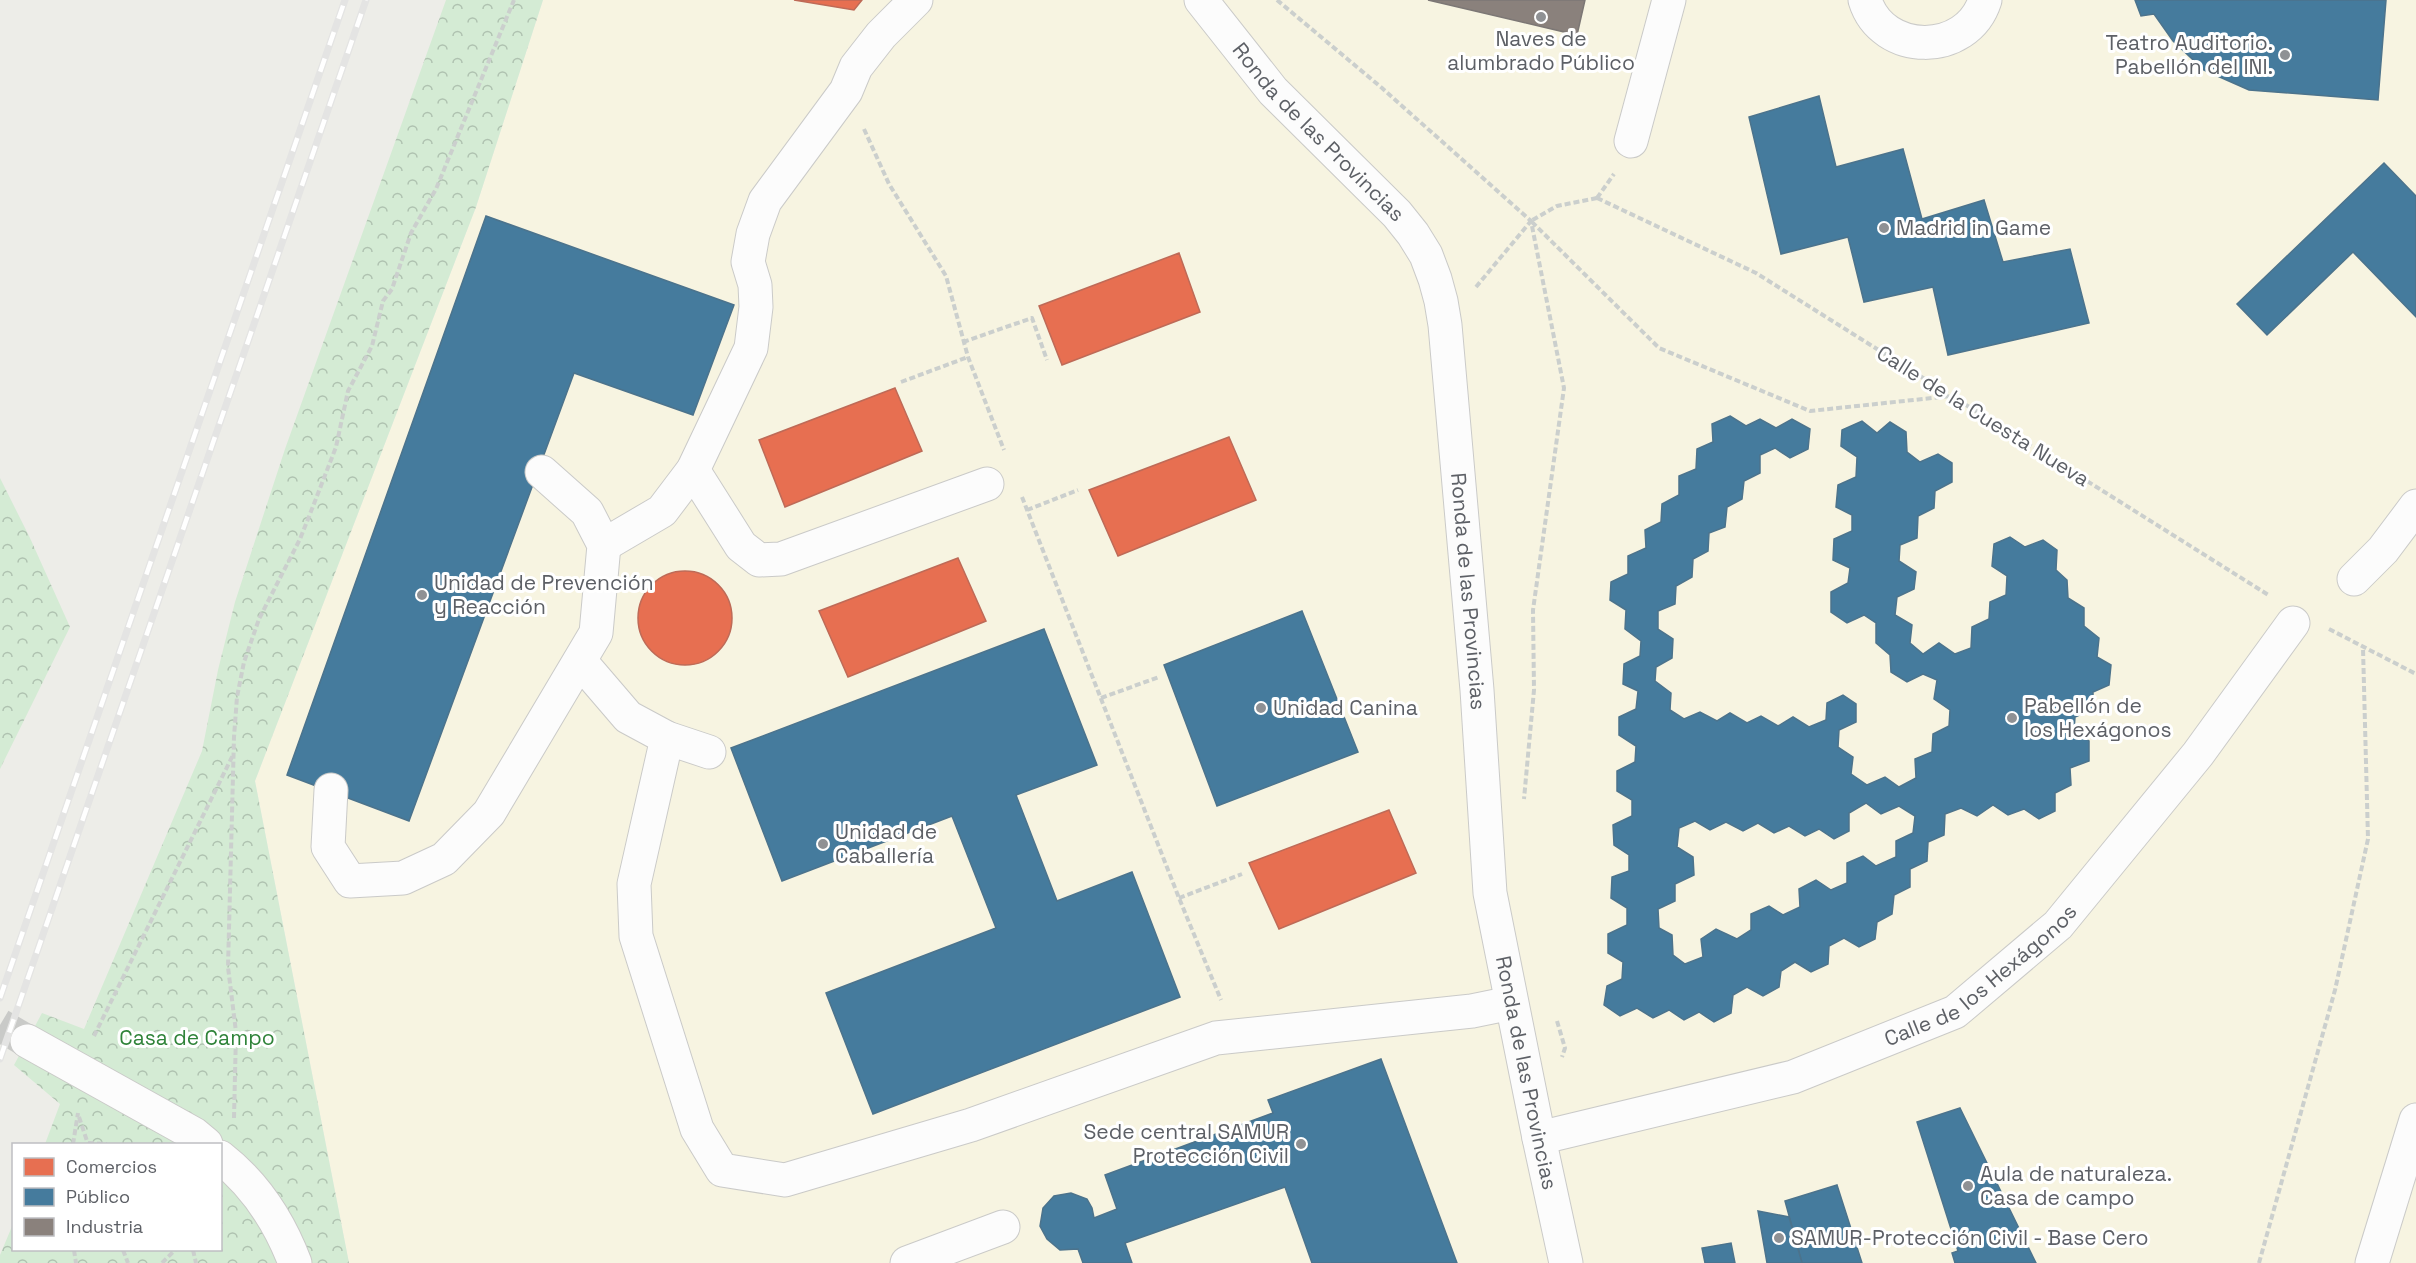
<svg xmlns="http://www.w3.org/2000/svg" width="2416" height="1263" font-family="'Space Grotesk',sans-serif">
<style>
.commercial{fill:#f7f4e1}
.forest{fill:url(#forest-crowns)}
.shops{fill:#e76f51;stroke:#be6a57;stroke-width:1.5}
.public{fill:#457b9d;stroke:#4c738c;stroke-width:1.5;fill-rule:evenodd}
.industry{fill:#8a817c;stroke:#7c7775;stroke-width:1.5}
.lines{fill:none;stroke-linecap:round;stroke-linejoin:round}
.minor-tunnel{stroke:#c9cac8;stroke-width:33;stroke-dasharray:33 16;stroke-linecap:butt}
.minor-casing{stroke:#cacac8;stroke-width:35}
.path{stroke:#cbcfcd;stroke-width:4;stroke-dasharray:6 3;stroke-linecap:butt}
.minor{stroke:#fcfcfc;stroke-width:33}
.rail-casing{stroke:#e4e4e3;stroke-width:7}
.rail{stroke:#fff;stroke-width:4.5;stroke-dasharray:14;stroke-linecap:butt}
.poi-dot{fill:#8f9194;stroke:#fff;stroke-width:2}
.labels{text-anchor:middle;stroke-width:6;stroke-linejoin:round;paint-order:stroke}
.poi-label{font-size:21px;fill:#5d6066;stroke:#fff;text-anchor:start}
.street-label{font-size:21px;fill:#5d6066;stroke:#fff}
.park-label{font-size:21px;fill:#2f8339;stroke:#fff}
</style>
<defs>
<pattern id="forest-crowns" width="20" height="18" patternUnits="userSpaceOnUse" patternTransform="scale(1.5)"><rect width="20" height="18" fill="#d4ebd4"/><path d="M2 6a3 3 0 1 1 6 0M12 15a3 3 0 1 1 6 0" fill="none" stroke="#afc2b0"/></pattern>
</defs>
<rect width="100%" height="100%" fill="#edede8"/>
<!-- commercial -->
<path class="commercial" d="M543,0H2416V1263H349L255,781L476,207Z"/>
<!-- forest -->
<g class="forest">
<path d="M446,0H543L476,207L255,781L349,1263H0V1255L13,1224L14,1250H220V1144H45L60,1104L14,1065L42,1013L84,1029L202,751L218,670L235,602L285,449Z"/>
<path d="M0,478L30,538L70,627L0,769Z"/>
</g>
<!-- shops -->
<g class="shops">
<path d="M794,0H862L854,10Z"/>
<path d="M1179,253L1200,312L1062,365L1039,306Z"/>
<path d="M895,388L922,451L785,507L759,440Z"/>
<path d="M1229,437L1256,500L1118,556L1089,490Z"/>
<path d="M958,558L986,621L848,677L819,611Z"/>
<circle cx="685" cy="618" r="47"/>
<path d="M1389,810L1416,873L1279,929L1249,863Z"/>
</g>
<!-- public -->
<g class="public">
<path d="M2135,0H2386L2378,100L2249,90L2204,70L2173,41L2154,14L2141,16Z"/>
<path d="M1819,96L1836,167L1903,149L1922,219L1984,200L2003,262L2070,249L2089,323L1948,355L1933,287L1864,302L1848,237L1781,254L1749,117Z"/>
<path d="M2384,163L2416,196V317L2353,252L2267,335L2237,304Z"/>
<path d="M486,216L734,305L693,415L574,373L409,821L287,775Z"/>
<path d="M1730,416L1746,426L1760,419L1776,428L1792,419L1810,429L1808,449L1790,458L1775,448L1760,455V473L1744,481L1742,499L1727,507L1725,527L1709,533L1708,551L1693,559L1692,577L1676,586L1675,604L1658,611V629L1673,639L1672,658L1656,667L1655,681L1671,693L1670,710L1684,719L1700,712L1717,721L1730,713L1747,723L1761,716L1778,726L1793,717L1809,727L1826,720L1827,703L1843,695L1856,704V722L1839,730L1838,747L1853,757L1851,774L1867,785L1885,777L1899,787L1916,778L1915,759L1932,752L1933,734L1949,726L1950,710L1934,699L1937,680L1923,674L1907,682L1891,672L1890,655L1876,643V623L1864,615L1847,623L1831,612V592L1848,583L1850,568L1833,560L1834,539L1852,531V515L1836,507L1838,485L1856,477L1857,457L1841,446L1842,430L1862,421L1877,433L1890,422L1906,432L1907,452L1920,462L1938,454L1952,463V482L1935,491L1934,508L1918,516L1917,538L1900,545L1899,561L1916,572L1914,589L1897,597L1895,615L1912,625L1910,643L1923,654L1939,643L1955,654L1971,648L1972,627L1989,619L1990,602L2006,595L2007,576L1992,566L1994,544L2010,537L2025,547L2043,540L2057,550L2056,570L2067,580L2068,598L2084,608V626L2099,638L2097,657L2111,665L2109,685L2093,692V709L2075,717L2074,731L2089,741V761L2070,768L2071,785L2055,793V811L2039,819L2024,809L2008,815L1993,805L1977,816L1961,808L1945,814L1944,835L1928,842L1927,861L1910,869V887L1894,895L1892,914L1877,922L1875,939L1859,947L1844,938L1829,946L1828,964L1811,972L1795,962L1781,971L1779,987L1763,996L1747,987L1733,995L1731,1013L1714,1022L1699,1012L1684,1020L1669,1010L1653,1018L1637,1008L1620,1016L1604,1005L1607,986L1622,979L1623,962L1608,953V934L1627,925V908L1611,898L1612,877L1629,871V855L1614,845L1613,825L1632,816V800L1617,791V771L1635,762L1636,746L1619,735V717L1636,709L1638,691L1623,684L1624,664L1640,656L1641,641L1625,629L1626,610L1610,600L1611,582L1628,574V556L1646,548L1645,530L1661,522L1662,504L1679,495V476L1696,469L1697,449L1713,442L1712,424ZM1866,803L1881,814L1899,806L1915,816L1913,833L1896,841V857L1876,866L1863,856L1847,863V883L1831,890L1816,880L1799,889L1800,907L1783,915L1769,906L1751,914V930L1737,939L1716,929L1701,939L1703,957L1685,964L1673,955L1672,935L1659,928L1658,909L1675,901V884L1694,875L1693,857L1677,847L1679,828L1695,821L1710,830L1726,822L1743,831L1758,823L1774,833L1789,826L1805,836L1819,829L1834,839L1849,831V813Z"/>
<path d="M1302,611L1358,752L1217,806L1164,665Z"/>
<path d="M1044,629L1097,765L1016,795L1057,901L1132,872L1180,997L873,1114L826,993L996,928L952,816L782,881L731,748Z"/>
<path d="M1381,1059L1457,1263H1312L1285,1187L1125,1243L1132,1263H1083L1078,1249L1060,1250L1047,1239L1040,1226L1043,1208L1054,1196L1071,1193L1087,1199L1092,1208L1094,1218L1117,1209L1105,1175L1273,1113L1268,1100Z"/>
<path d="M1960,1108L2036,1263H1955L1952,1253L1958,1251L1917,1122Z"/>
<path d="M1837,1185L1862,1263H1802L1785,1201Z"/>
<path d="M1758,1211L1789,1217L1802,1263H1767Z"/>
<path d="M1731,1243L1735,1263H1705L1702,1248Z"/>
</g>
<!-- industry -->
<path class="industry" d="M1428,0H1585L1577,35Z"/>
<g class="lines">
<!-- minor-tunnel -->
<path class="minor-tunnel" d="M0,1025L27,1041"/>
<!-- minor casing -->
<g class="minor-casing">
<g id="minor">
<path id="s1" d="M1201,0L1273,91L1397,214L1413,234L1426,255L1435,279L1441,301L1445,325L1477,690L1490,893L1539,1138L1566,1263"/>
<path d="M1865,0C1882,56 1967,57 1985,0"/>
<path d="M1631,141L1669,0"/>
<path d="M693,470L741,546L759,560L781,559L987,484"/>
<path d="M604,545L662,511L693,470L751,348L756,307L755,285L748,262L753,234L765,201L846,91L856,67L881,35L916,0"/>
<path d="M2354,579L2383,550L2416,506"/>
<path d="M580,661L628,717L667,738L709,752"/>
<path d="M667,738L634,884L636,936L697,1129L722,1170L785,1180L971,1125L1216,1038L1472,1011L1511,1003"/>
<path d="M331,790L328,847L350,881L403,878L444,859L489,813L596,633L604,545L587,512L542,472"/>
<path d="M27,1041L194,1134L206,1144"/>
<path id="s2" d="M1539,1138L1793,1077L1955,1012L2058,925L2198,754L2293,623"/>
<path d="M220,1157C256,1185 279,1221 295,1263"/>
<path d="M907,1263L1003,1227"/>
<path d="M2372,1263L2416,1120"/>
</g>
</g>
<!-- path -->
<g class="path">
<path d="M1277,0L1382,88L1531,221L1564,388L1533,610L1534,690L1524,799"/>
<path d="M864,129L889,184L946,276L968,357L1004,450"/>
<path d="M1597,198L1756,273L2270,596"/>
<path d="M1597,198L1557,206L1531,221L1659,348L1810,411L1951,396"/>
<path d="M1597,198L1614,174"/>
<path d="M1476,287L1531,221"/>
<path d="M963,342L1032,318L1047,360"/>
<path d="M901,382L968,357"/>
<path d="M1022,497L1179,898L1221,1000"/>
<path d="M1027,510L1078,490"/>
<path d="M2329,629L2416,674"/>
<path d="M1101,698L1159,677"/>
<path d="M1179,898L1242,874"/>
<path d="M1557,1021L1565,1048L1562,1057"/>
<path d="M94,1036L233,755"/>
<path d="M79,1117L88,1144"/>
<path d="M234,1118L236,1032L228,967L234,737L237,697L244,662L259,619L300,539L310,514L336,447L348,391L372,346L383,301L392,289L411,233L436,189L514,0"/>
<path d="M88,1143L107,1144"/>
<path d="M73,1144L78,1113"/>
<path d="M74,1250L76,1263"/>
<path d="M123,1250L128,1263"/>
<path d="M193,1250L196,1263"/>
<path d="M162,1263L175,1250"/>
<path d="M2259,1263L2335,990L2368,839L2363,648"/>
</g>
<!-- minor -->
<use href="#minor" class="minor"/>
<!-- rail casing -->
<g class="rail-casing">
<g id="rail">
<path d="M0,998L345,0"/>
<path d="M0,1059L366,0"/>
</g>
</g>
<!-- rail -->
<use href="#rail" class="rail"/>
</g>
<!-- markers -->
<g class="poi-dot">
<circle cx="1541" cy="17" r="6"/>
<circle cx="2285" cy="55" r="6"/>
<circle cx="1884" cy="228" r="6"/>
<circle cx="422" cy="595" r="6"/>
<circle cx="1261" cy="708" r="6"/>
<circle cx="2012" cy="718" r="6"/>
<circle cx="823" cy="844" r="6"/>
<circle cx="1301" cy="1144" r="6"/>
<circle cx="1968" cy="1186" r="6"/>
<circle cx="1779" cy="1238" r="6"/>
</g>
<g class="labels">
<!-- poi labels -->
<g class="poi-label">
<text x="1541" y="46" text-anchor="middle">Naves de<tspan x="1541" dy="24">alumbrado Público</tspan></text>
<text x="2273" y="50" text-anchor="end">Teatro Auditorio.<tspan x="2273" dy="24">Pabellón del INI.</tspan></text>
<text x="1896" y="235">Madrid in Game</text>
<text x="434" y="590">Unidad de Prevención<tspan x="434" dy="24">y Reacción</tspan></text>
<text x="2024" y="713">Pabellón de<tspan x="2024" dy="24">los Hexágonos</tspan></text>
<text x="1273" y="715">Unidad Canina</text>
<text x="835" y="839">Unidad de<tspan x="835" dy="24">Caballería</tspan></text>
<text x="1289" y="1139" text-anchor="end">Sede central SAMUR<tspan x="1289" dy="24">Protección Civil</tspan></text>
<text x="1980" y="1181">Aula de naturaleza.<tspan x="1980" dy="24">Casa de campo</tspan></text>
<text x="1791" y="1245">SAMUR-Protección Civil - Base Cero</text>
</g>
<!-- street labels -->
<g class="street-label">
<text dy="7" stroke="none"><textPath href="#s1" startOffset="177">Ronda de las Provincias</textPath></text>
<text transform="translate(1983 416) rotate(32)" y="7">Calle de la Cuesta Nueva</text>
<text dy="7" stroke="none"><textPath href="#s1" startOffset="681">Ronda de las Provincias</textPath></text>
<text dy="7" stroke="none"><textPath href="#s2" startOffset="477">Calle de los Hexágonos</textPath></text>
<text dy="7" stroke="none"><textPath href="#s1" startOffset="1167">Ronda de las Provincias</textPath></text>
</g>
<!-- park labels -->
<g class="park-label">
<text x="197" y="1045">Casa de Campo</text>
</g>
</g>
<!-- legend -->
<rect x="12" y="1143" width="210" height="108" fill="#ffffff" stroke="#bebfc2" stroke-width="1.5"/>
<rect x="24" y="1158" width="30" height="18" fill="#e76f51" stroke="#bebfc2" stroke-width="1.5"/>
<text x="66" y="1173" font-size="18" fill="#5d6066">Comercios</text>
<rect x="24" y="1188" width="30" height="18" fill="#457b9d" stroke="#bebfc2" stroke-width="1.5"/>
<text x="66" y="1203" font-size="18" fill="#5d6066">Público</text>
<rect x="24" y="1218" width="30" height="18" fill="#8a817c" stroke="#bebfc2" stroke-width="1.5"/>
<text x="66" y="1233" font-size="18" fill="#5d6066">Industria</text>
</svg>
